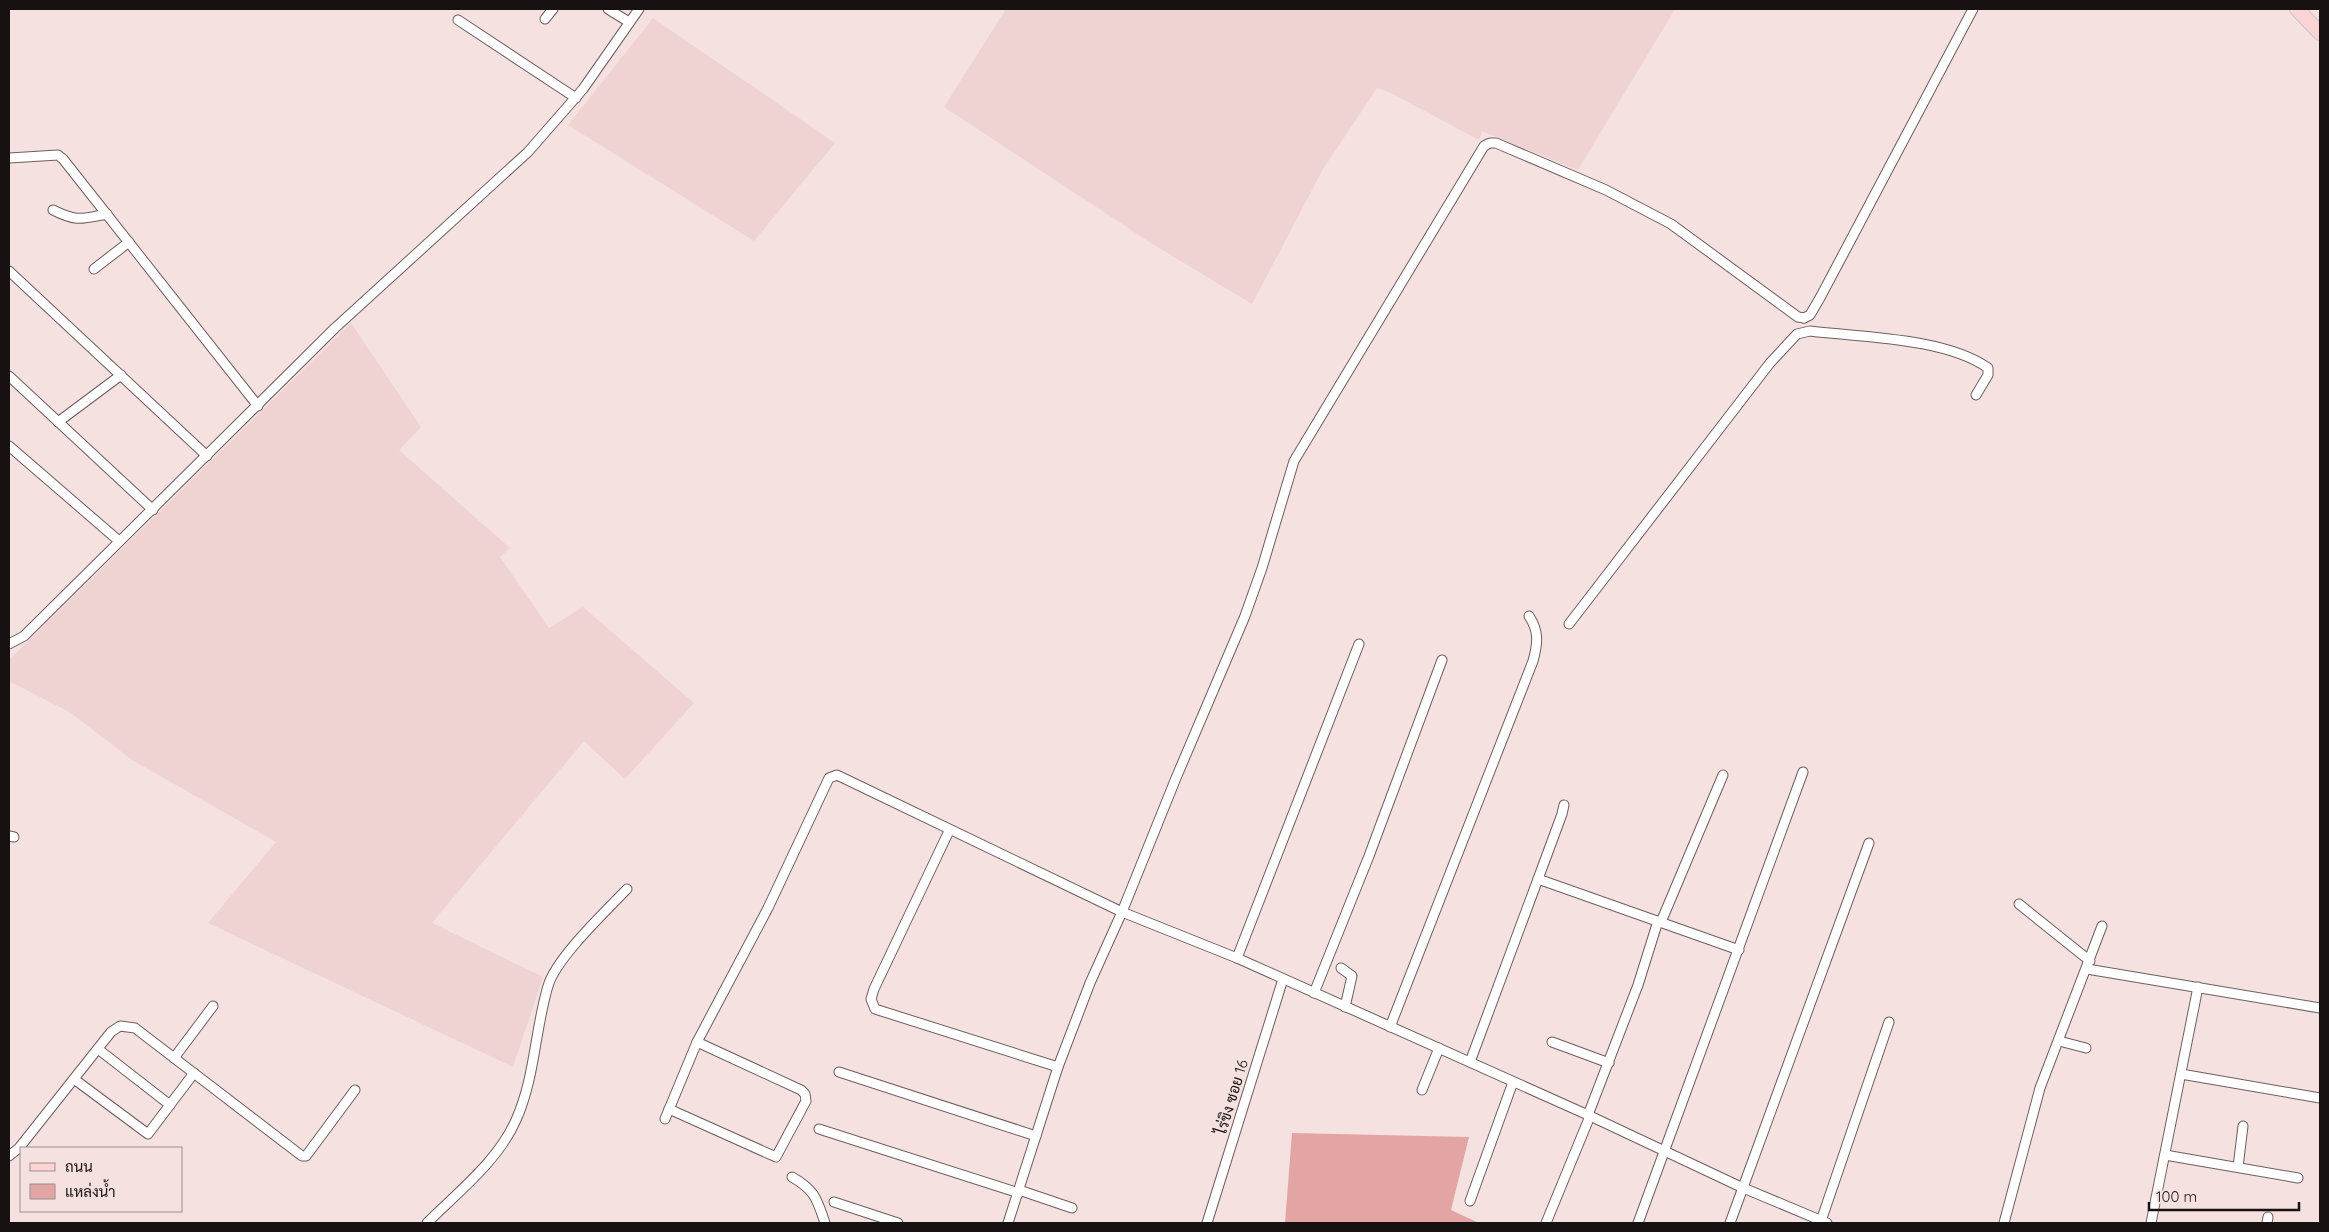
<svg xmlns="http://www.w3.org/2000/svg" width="2329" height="1232" font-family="Quicksand,Sarabun,sans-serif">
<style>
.built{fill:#efd3d2}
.water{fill:#e3a5a4}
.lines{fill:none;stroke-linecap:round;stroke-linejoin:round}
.street-casing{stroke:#6e5e5e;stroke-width:11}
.primary-casing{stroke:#c7c6c6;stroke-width:16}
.street{stroke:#fff;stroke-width:9}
.primary{stroke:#fdd4d4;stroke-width:14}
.labels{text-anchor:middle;stroke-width:5;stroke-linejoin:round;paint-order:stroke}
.street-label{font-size:15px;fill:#171111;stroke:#f4e1e0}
</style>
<rect width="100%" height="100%" fill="#f4e1e0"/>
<!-- built -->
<g class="built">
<path d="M1006,9H1675L1578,170L1482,131L1479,140L1391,93L1377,88L1323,169L1252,304L1154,245L944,107Z"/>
<path d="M653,18L835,143L754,241L568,125Z"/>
<path d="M351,323L421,427L399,450L510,548L500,557L549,628L583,607L694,703L625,779L584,741L432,923L543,977L513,1067L208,923L276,842L132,760L71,713L9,681V660Z"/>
</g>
<!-- water -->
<path class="water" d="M1292,1133L1469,1137L1451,1210L1479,1223H1285Z"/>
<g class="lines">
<!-- street casing -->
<g class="street-casing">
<g id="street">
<path d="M608,9L629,22"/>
<path d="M545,19L553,9"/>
<path d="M458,20L576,98"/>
<path d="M9,158L58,155L63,159L258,406"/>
<path d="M53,210C77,222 81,219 107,214"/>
<path d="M94,269L129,242"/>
<path d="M9,271L207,456"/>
<path d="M1804,318L1810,315L1821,296L1973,9"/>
<path d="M9,376L153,510"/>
<path d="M58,422L121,375"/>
<path d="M9,446L119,541"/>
<path d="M1569,624L1770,363L1797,334L1810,331C1861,337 1946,338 1988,368V375L1976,395"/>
<path d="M9,644L24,636L335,328L528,152L583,89L639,9"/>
<path d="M949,831L874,989L871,999L875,1009L1058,1067"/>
<path d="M9,836L14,837"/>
<path d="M1538,879L1562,814L1564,805"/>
<path d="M2019,904L2090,961"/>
<path d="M1661,922L1723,775"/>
<path d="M1237,958L1359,644"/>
<path d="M1341,968L1352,976L1345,1007"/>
<path d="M2087,969L2320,1008"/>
<path d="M1314,993L1369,856L1442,660"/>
<path d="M1390,1027L1533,661C1538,643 1539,631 1529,616"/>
<path d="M2059,1041L2086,1048"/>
<path d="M1552,1042L1609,1063"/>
<path d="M98,1049L170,1105"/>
<path d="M174,1058L213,1006"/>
<path d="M1470,1062L1538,879L1739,950"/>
<path d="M839,1072L1036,1136"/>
<path d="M2181,1074L2320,1098"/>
<path d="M74,1079L148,1134L194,1073"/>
<path d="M1422,1090L1439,1048"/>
<path d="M669,1109L776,1157L806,1101L805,1094L801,1090L697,1042"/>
<path d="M1588,1115L1638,985L1658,921"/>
<path d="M665,1119L697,1042L768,908L829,778L837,775L1122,912L1237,958L1588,1115L1741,1187L1827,1223"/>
<path d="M819,1129L1019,1193"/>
<path d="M2165,1155L2298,1178"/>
<path d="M9,1156L19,1148L111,1032L120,1026L135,1028L302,1156H306L355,1090"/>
<path d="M2238,1167L2243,1126"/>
<path d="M792,1177C815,1190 817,1199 825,1223"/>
<path d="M1019,1190L1072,1208"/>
<path d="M1470,1201L1513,1082"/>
<path d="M834,1202L898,1223"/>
<path d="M1821,1221L1889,1022"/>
<path d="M427,1223C458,1192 498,1161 516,1120C535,1078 535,1029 548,986C556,958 606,911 627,889"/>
<path d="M1008,1223L1058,1067L1090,983L1122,912L1176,778L1245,616L1262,568L1294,461L1484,146L1490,143H1496L1606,190L1671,224L1798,317L1804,318"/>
<path d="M1207,1223L1283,979"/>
<path d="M1546,1223L1590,1116"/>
<path d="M1638,1223L1803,772"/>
<path d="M1730,1223L1869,843"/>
<path d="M2004,1223L2040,1088L2102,926"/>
<path d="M2151,1223L2198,987"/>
<path d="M2267,1223L2268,1217"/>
</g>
</g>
<!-- primary casing -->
<g class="primary-casing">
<path id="primary" d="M2297,9L2320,33"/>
</g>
<!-- street -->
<use href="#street" class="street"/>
<!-- primary -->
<use href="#primary" class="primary"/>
</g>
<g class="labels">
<!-- street labels -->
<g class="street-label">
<text transform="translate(1232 1097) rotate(-73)" y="5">ไร่ขิง ซอย 16</text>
</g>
</g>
<!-- border -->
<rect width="2329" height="1232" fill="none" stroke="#171111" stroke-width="20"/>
<!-- legend -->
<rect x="20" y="1147" width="162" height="65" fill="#f4e1e0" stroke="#9c8e8d"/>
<rect x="30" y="1163" width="25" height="8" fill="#fdd4d4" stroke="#9c8e8d"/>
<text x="65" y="1172" font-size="15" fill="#171111">ถนน</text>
<rect x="30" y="1184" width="25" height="15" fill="#e3a5a4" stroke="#9c8e8d"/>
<text x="65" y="1197" font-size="15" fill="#171111">แหล่งน้ำ</text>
<!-- scale -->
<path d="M2149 1202v8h150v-8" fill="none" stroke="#171111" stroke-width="2.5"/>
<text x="2156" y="1202" font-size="15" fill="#171111" stroke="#f4e1e0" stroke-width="4" paint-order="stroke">100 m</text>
</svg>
